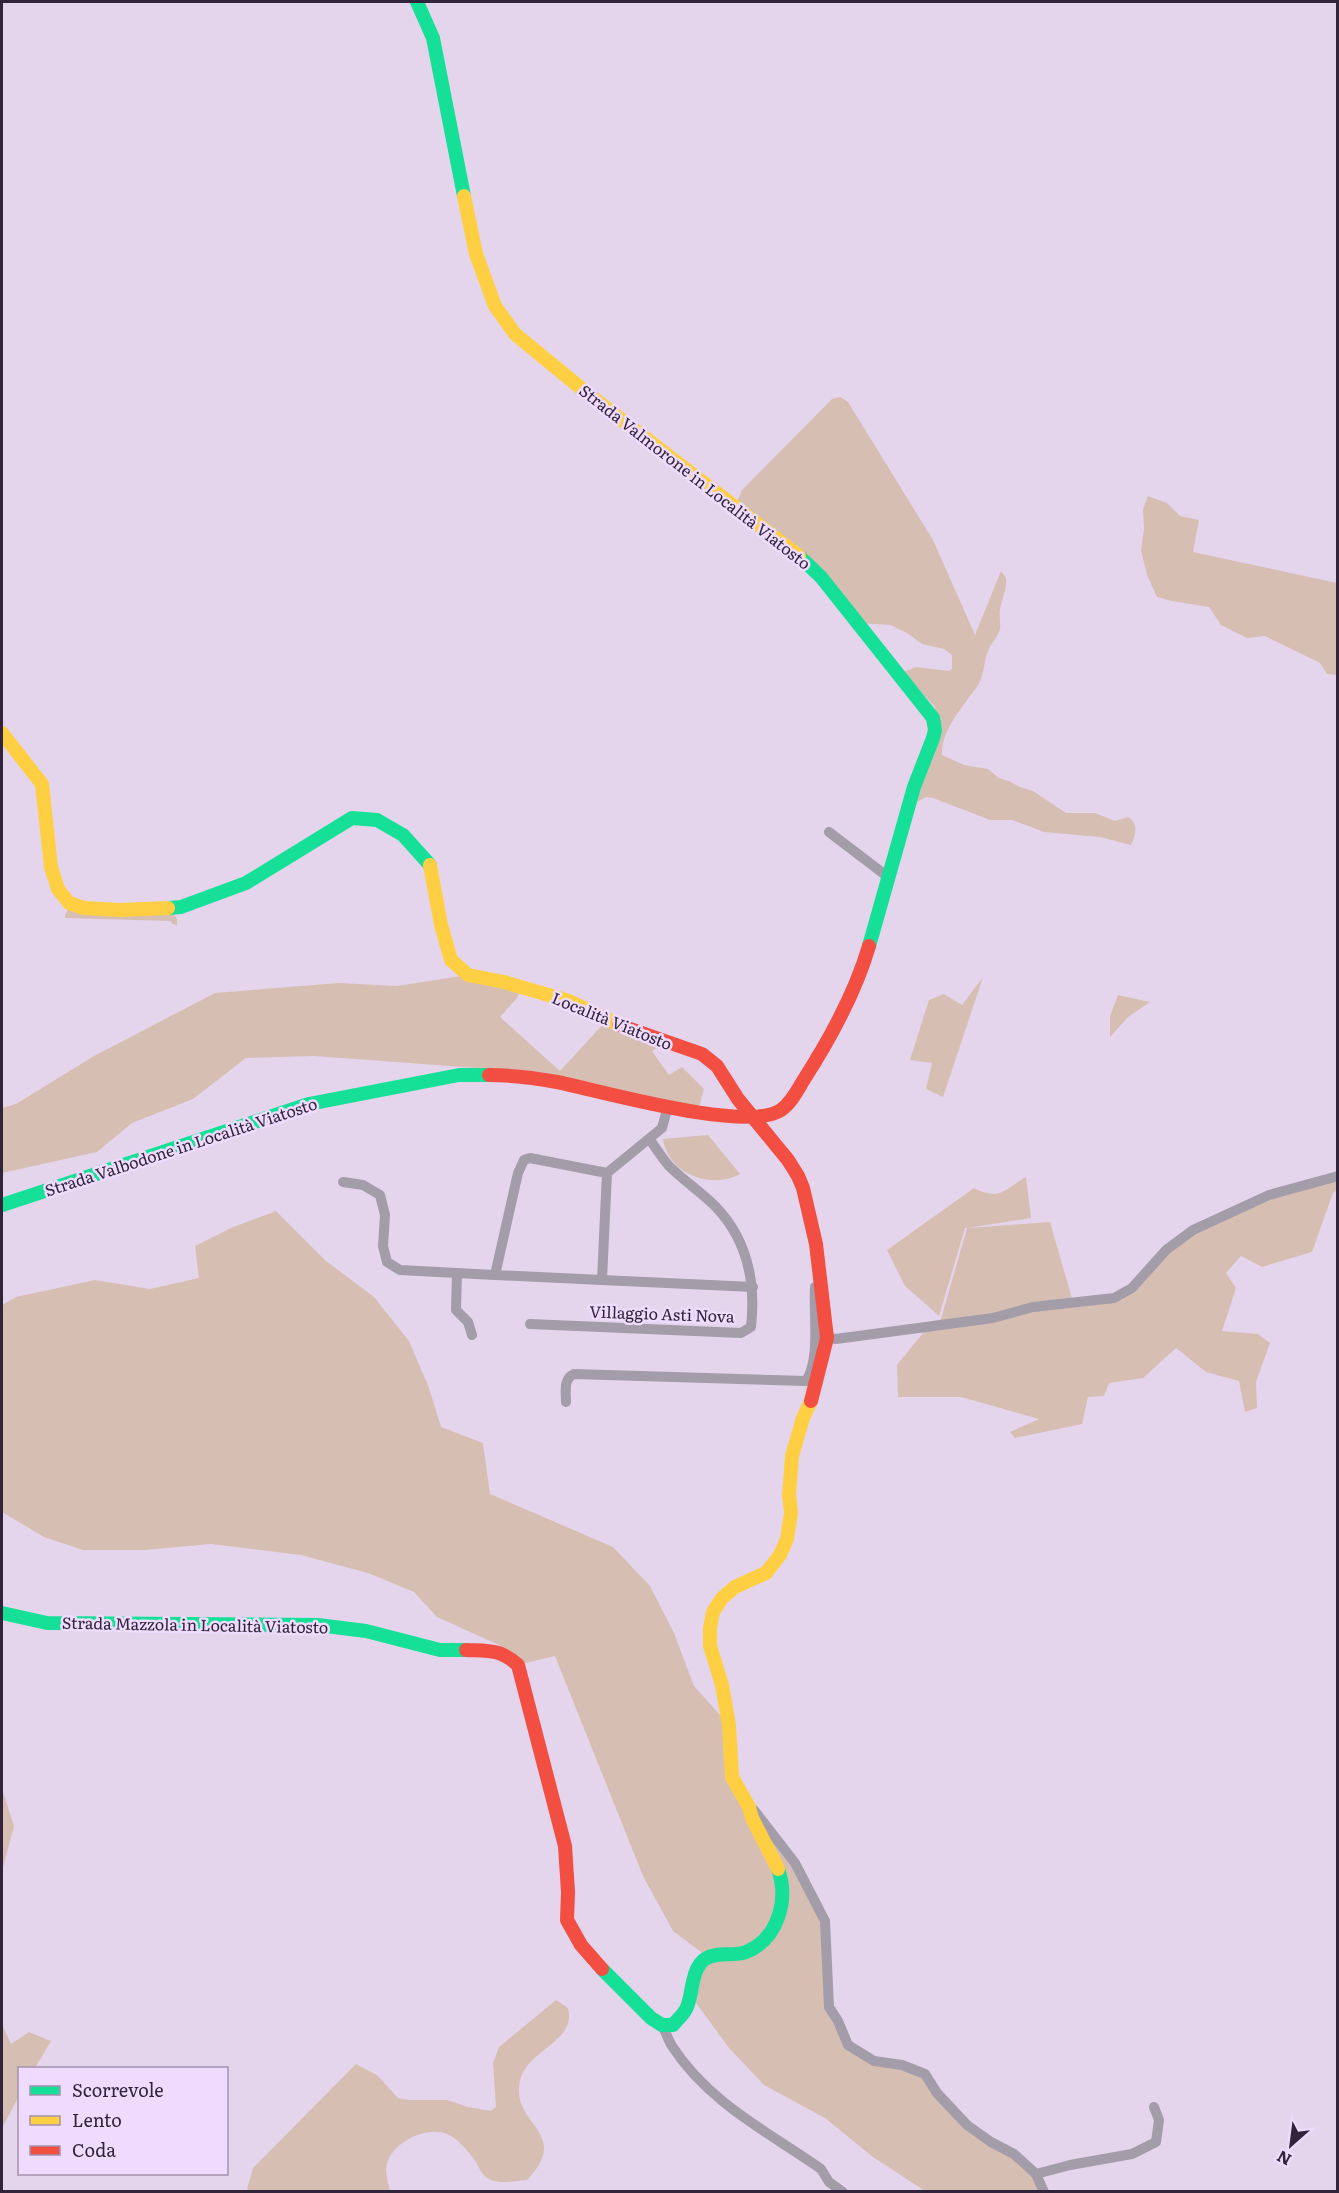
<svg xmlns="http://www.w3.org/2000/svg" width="1339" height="2193" font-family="Literata,serif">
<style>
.green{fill:#d7beb3}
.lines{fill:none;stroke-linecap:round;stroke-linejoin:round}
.street{stroke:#a39ca9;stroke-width:10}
.fast{stroke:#16e098;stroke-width:14}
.slow{stroke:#ffcf43;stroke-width:14}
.jam{stroke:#f24e42;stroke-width:14}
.labels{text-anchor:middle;stroke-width:5;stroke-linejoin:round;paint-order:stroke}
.street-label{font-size:16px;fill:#31243a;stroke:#efdbfd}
</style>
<rect width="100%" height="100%" fill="#e4d5ed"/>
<!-- green -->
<g class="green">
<path d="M840,397L848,402L933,540L975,635L1001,571L1006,578C1007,588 1003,596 1001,605C998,613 1001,621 1000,629C998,637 992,642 989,649C983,661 985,674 978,685C964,706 941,729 942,755L964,765L988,769L999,778L1009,781L1020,787L1033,791L1066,813H1095L1115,821L1128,817C1139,824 1136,834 1131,845L1100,837L1044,832L1012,820H990L933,798L926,797L917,802L935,730V707L903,672L916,667L949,671L952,669V655L944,649L922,644L907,633L890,625L859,623L821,577L735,507L742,490L832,399Z"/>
<path d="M1148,496L1167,503L1180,516L1199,520L1193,552L1337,583V675L1327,674L1320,663L1265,636L1247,638L1221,625L1209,607L1172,601L1157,597L1147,575L1141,550L1144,529L1143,509Z"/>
<path d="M69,908L172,912L177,919V925L172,924L171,921L65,918V915Z"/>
<path d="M468,975L521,988L517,998L500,1017L560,1071L607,1020L665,1043L652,1051L669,1075L682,1067L704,1089L699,1107L504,1070L314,1056L246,1058L193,1099L132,1123L97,1152L2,1173V1108L16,1104L94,1056L215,993L339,983L397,986Z"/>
<path d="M983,977L943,1097L926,1089L932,1063L910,1060L929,1000L944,994L962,1005Z"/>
<path d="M1118,995L1150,1002L1128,1017L1110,1037V1016Z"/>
<path d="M708,1135L740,1174C711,1190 668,1174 663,1139Z"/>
<path d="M1337,1176V1190L1333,1193L1312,1252L1262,1267L1241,1256L1226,1273L1236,1288L1222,1331L1258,1334L1270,1343L1256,1382L1257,1408L1245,1412L1239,1381L1206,1372L1176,1348L1143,1378L1109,1383L1104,1396L1088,1397L1082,1424L1015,1438L1010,1432L1039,1419L961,1397H898L897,1365L927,1328L941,1319L967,1228H965L939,1316L905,1286L887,1250L974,1188C1000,1201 1003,1190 1026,1177L1031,1218L968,1228L1050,1222L1073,1302L1114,1298L1166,1250L1239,1208Z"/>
<path d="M276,1211L326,1261L374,1297L409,1341L429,1388L441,1427L483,1443L490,1494L613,1547L650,1586L674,1633L694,1686L729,1725L732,1777L794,1861L825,1921L829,2007L848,2045L874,2061L925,2074L951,2108L1014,2154L1044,2191H925L873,2157L825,2118L764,2085L729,2048L691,1996L708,1957L673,1931L643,1876L555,1656L518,1665L499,1645L437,1617L414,1592L368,1573L301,1555L211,1544L144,1550H83L44,1537L2,1512V1305L16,1297L95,1280L150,1289L199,1278L195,1246L231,1228Z"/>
<path d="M2,1789L14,1826L2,1871Z"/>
<path d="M556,2000L568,2008C577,2042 526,2050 520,2081C510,2125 573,2132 527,2180C516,2181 501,2184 491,2180C480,2175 480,2167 474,2159C468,2151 456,2137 447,2134C425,2125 388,2144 386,2169C386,2176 389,2185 390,2191L249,2192L247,2189L253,2168L356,2064L377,2075L398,2098L410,2100H447L468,2107L491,2111L496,2107L493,2063L499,2047Z"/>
<path d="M2,2024L11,2044L29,2032L51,2041L35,2068H20L19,2096L2,2128Z"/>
</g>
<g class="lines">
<!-- street -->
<g class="street">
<path d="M829,832L888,877"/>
<path d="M607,1173L602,1280L495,1275L518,1173L524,1160L530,1158L607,1173L662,1128L668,1106"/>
<path d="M343,1182L363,1185L380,1195L385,1215L383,1246L387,1262L400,1270L495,1275"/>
<path d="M457,1273L456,1310L468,1322L472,1335"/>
<path d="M602,1280L753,1287"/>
<path d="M530,1324L741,1333L751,1327C756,1282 748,1240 715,1206C701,1192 683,1180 669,1166C662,1158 656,1148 650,1140"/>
<path d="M825,1330L830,1338L836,1339L993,1318L1033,1307L1114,1298L1132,1288L1166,1250L1193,1230L1269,1195L1338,1176"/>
<path d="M566,1402C566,1392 563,1379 574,1374L806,1381C821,1358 813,1313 815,1287"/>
<path d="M754,1810L795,1863L825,1921L829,2007L838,2021L848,2045L874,2061L902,2065L925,2074L937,2093L967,2125L991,2142L1014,2154L1036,2174L1044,2192"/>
<path d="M662,2025C666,2032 668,2040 672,2046C708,2102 768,2132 821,2169L829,2182L843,2192"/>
<path d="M1036,2174L1070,2165L1132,2154L1156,2142L1159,2120L1154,2107"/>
</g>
<!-- fast -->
<g class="fast">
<path d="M417,2L433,38L464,196"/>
<path d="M799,556L821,577L933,718L935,730L933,738L914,787L869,946"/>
<path d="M168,908L181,907L246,883L352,818L377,820L403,835L430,865"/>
<path d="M2,1205L309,1104L459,1075H489"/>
<path d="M2,1613L47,1623L318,1625L366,1631L440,1650H466"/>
<path d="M602,1969L651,2018L662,2025H673C678,2019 685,2013 687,2007C693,1993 691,1969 705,1959C718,1951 733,1957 746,1952C778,1939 789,1900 778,1869"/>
</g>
<!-- slow -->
<g class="slow">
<path d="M464,196L476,254L495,306L515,334L588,394L799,556"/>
<path d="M2,733L42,784L51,867L58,889L69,903L84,908L120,910L168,908"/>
<path d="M430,865L441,925L451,960L468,975L504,982L569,1001L619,1025"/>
<path d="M778,1869L752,1818L749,1807L732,1777L729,1725L722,1685L710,1646V1628L713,1612L722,1598L735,1587L766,1573L780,1555L787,1539L791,1513L789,1495L792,1456L803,1418L811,1401"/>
</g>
<!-- jam -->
<g class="jam">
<path d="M619,1025L702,1054L717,1066L738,1099L788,1160L798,1176L803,1188L816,1244L827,1338L811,1401"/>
<path d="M489,1075C511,1075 535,1078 557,1082C601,1091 747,1133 781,1110C791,1103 797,1091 803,1081C830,1039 855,994 869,946"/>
<path d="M466,1650C489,1651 500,1649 518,1665L565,1846L568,1892L567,1920L581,1945L602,1969"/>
</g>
</g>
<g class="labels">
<!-- street labels -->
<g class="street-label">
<text transform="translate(695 477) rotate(38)" y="6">Strada Valmorone in Località Viatosto</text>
<text transform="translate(612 1021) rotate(22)" y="6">Località Viatosto</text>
<text transform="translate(181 1147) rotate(-18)" y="6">Strada Valbodone in Località Viatosto</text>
<text transform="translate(662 1314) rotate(2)" y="6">Villaggio Asti Nova</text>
<text transform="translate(195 1625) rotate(1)" y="6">Strada Mazzola in Località Viatosto</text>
</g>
</g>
<!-- border -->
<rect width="1339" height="2193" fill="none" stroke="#31243a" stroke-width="6"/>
<!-- legend -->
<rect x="18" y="2067" width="210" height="108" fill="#efdbfd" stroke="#a392af" stroke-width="1.5"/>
<rect x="30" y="2086" width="30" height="9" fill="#16e098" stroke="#a392af" stroke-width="1.5"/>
<text x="72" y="2097" font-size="18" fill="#31243a">Scorrevole</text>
<rect x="30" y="2116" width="30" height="9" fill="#ffcf43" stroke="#a392af" stroke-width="1.5"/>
<text x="72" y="2127" font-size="18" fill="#31243a">Lento</text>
<rect x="30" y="2146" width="30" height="9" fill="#f24e42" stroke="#a392af" stroke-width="1.5"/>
<text x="72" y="2157" font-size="18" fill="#31243a">Coda</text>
<!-- north arrow -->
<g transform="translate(1291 2145) rotate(208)" stroke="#efdbfd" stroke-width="4.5" paint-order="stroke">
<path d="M0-4.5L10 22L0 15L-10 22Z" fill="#31243a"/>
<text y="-9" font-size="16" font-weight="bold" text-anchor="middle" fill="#31243a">N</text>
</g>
</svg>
